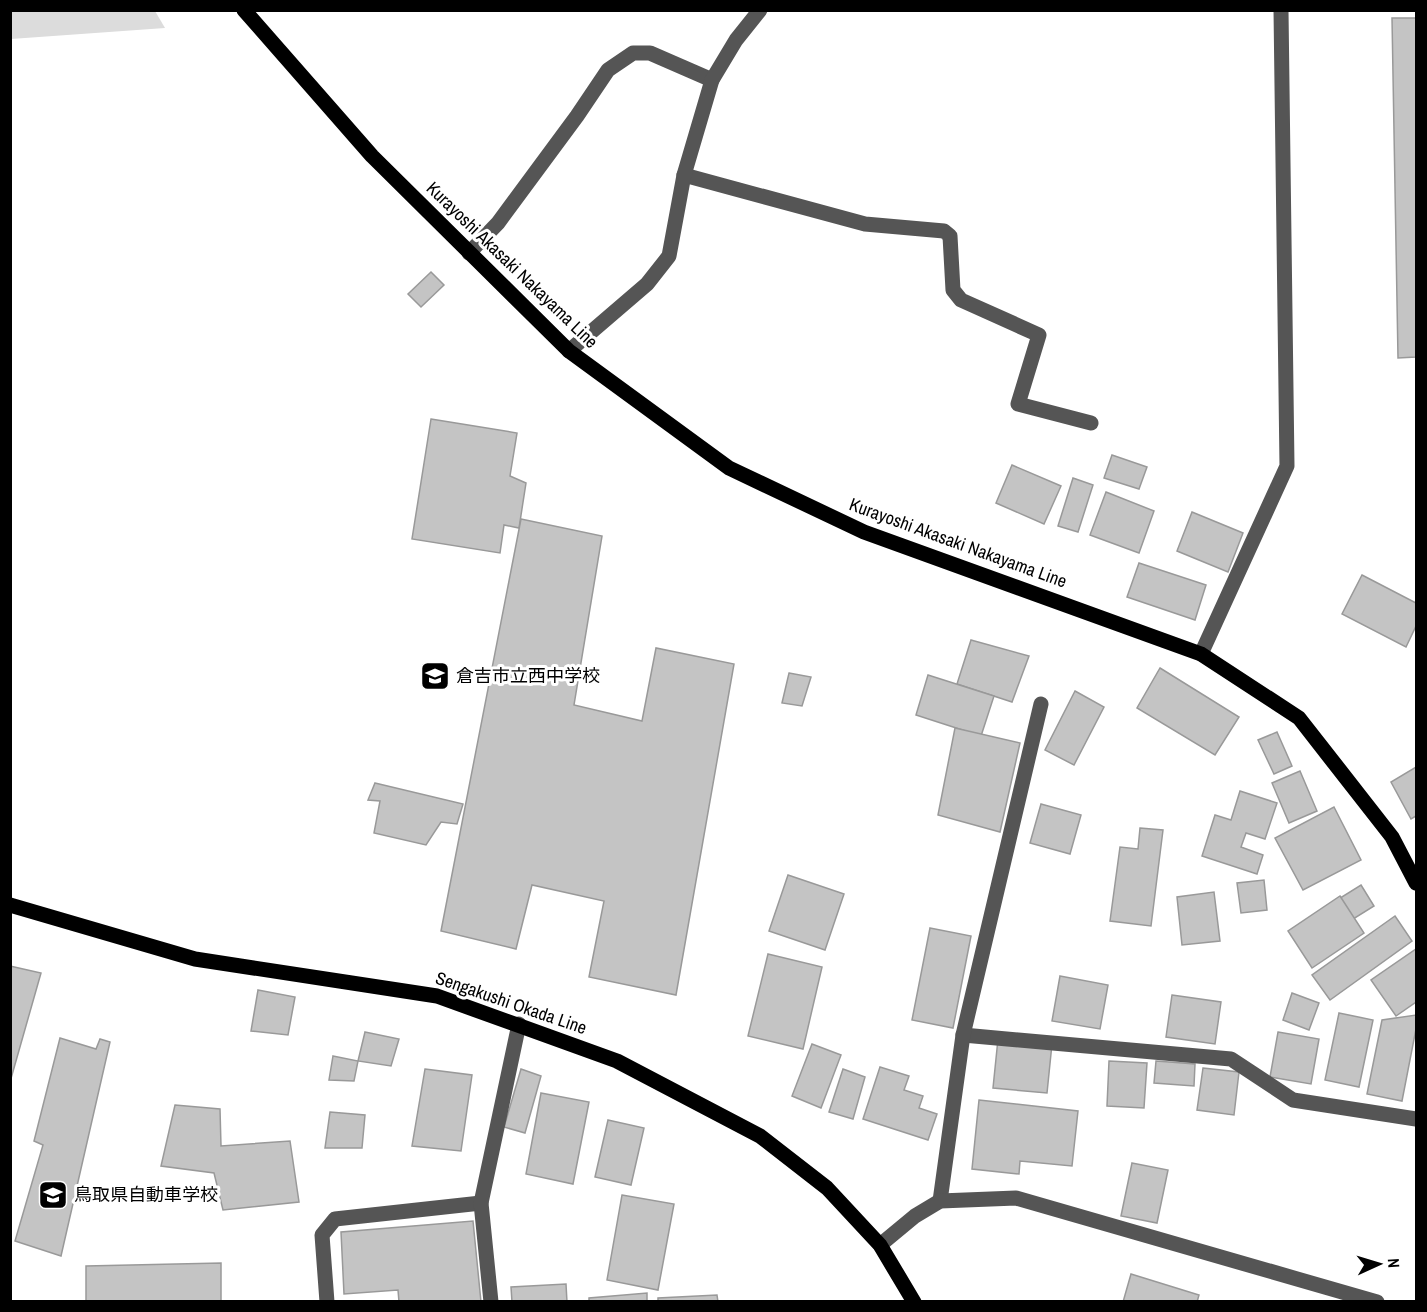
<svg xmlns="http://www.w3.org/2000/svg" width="1427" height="1312" font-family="'Archivo Narrow','Noto Sans JP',sans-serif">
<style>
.green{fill:#dcdcdc}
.building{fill:#c4c4c4;stroke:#999;stroke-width:1.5}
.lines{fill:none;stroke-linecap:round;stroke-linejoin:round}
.minor{stroke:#555;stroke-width:15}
.major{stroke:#000;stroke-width:15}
.labels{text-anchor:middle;stroke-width:6;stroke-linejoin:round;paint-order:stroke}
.street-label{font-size:18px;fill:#000;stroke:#fff}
.poi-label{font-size:18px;fill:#000;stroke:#fff;text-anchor:start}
</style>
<rect width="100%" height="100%" fill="#fff"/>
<!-- green -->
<path class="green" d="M10,11H155L165,28L11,39Z"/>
<!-- building -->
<g class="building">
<path d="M1392,18H1416V357L1398,358Z"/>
<path d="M431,272L444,285L421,307L408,294Z"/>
<path d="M431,419L517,433L510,476L526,483L519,528L504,525L500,553L412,539Z"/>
<path d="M1112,455L1147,467L1139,489L1104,478Z"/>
<path d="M1012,465L1061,486L1044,524L996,503Z"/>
<path d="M1073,478L1093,485L1078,532L1058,526Z"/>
<path d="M1106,492L1154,511L1139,553L1090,535Z"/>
<path d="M1192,512L1243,533L1228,572L1177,551Z"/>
<path d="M521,519L602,536L574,705L642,721L656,648L734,664L676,995L589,977L604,901L532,885L516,949L441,931Z"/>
<path d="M1139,563L1206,585L1195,620L1127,597Z"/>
<path d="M1362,575L1416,603V626L1406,647L1342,614Z"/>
<path d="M971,640L1029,656L1012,702L957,684Z"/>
<path d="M1160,668L1239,717L1215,755L1137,708Z"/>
<path d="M789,673L811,677L802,706L782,703Z"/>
<path d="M928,675L994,696L981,736L916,715Z"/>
<path d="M1075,691L1104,707L1074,765L1045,750Z"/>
<path d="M955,728L1020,743L1000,832L938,815Z"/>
<path d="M1277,732L1292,766L1274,774L1258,740Z"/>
<path d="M1416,767V816L1411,819L1391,782Z"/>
<path d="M1300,771L1317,811L1289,823L1272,783Z"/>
<path d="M375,783L463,804L457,824L441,822L426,845L374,833L380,801L368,800Z"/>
<path d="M1240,791L1277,803L1265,839L1246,833L1241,847L1263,855L1257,874L1202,856L1215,815L1231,820Z"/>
<path d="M1041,804L1081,815L1070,854L1030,843Z"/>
<path d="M1334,807L1361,860L1303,890L1275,838Z"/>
<path d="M1140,828L1163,830L1151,926L1110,921L1120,847L1138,849Z"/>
<path d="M788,875L844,894L825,950L769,931Z"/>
<path d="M1264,880L1267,910L1241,913L1237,883Z"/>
<path d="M1361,885L1374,906L1350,921L1337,900Z"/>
<path d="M1214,892L1220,941L1182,945L1177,897Z"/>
<path d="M1340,896L1364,933L1312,968L1288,931Z"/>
<path d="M1395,916L1412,941L1330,1000L1312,975Z"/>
<path d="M930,928L971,936L953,1028L912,1020Z"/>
<path d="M1416,949V1002L1396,1016L1371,980Z"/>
<path d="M768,954L822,967L803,1049L748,1036Z"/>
<path d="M10,966L41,973L10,1082Z"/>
<path d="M1060,976L1108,985L1100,1029L1052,1021Z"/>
<path d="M258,990L295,997L288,1035L251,1031Z"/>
<path d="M1292,993L1319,1003L1309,1030L1283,1020Z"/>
<path d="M1172,995L1221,1002L1215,1044L1166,1037Z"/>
<path d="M1339,1013L1373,1020L1359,1087L1325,1080Z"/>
<path d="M1416,1015V1029L1402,1101L1367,1094L1382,1020Z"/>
<path d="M365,1032L399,1039L391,1066L358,1061Z"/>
<path d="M1278,1032L1319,1039L1311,1084L1270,1077Z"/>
<path d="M60,1038L96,1049L100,1039L110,1042L61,1256L15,1241L43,1145L34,1141Z"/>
<path d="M998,1039L1052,1044L1047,1093L993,1088Z"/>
<path d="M812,1044L841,1055L821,1108L792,1096Z"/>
<path d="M333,1056L358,1061L354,1081L329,1080Z"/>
<path d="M1109,1061L1147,1063L1144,1108L1107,1106Z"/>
<path d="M1156,1061L1195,1064L1194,1086L1154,1083Z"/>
<path d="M880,1067L909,1076L904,1090L923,1096L919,1108L937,1114L928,1140L863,1119Z"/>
<path d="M1203,1068L1239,1072L1234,1115L1197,1110Z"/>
<path d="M425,1069L472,1075L461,1151L412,1146Z"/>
<path d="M521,1069L541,1076L525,1133L504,1127Z"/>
<path d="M843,1069L865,1077L853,1119L829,1112Z"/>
<path d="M541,1093L589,1102L573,1184L526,1174Z"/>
<path d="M979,1100L1078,1111L1072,1166L1020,1161L1019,1174L972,1169Z"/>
<path d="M175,1105L220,1109L221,1146L290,1141L299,1202L223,1210L214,1173L161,1166Z"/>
<path d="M330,1112L365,1115L362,1148H325Z"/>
<path d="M608,1120L644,1128L631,1185L595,1177Z"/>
<path d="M1132,1163L1168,1170L1157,1223L1121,1216Z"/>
<path d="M622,1195L674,1204L658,1290L607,1280Z"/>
<path d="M473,1221L481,1302H399L398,1290L344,1294L341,1232Z"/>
<path d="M221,1263V1302H86V1266Z"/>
<path d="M1131,1274L1199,1295L1197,1302H1123Z"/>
<path d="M566,1284L567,1302H512L511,1287Z"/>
<path d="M647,1293V1302H589V1298Z"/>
<path d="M717,1295L718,1302H658V1298Z"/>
</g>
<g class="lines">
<!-- minor -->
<g class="minor">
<path d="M684,175L865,224L944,231L950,236L953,290L961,300L1039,335L1018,404L1091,423"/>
<path d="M469,253L498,223L577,116L608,70L633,53H650L712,80"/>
<path d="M569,351L647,284L669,256L684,175L712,80L736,40L760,10"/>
<path d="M1201,654L1287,466L1281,10"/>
<path d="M963,1035L1231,1059L1293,1100L1416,1119"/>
<path d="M940,1201L963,1035L1041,704"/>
<path d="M880,1245L915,1216L940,1201L1016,1198L1377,1302"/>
<path d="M327,1302L322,1235L335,1219L481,1203"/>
<path d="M491,1302L481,1203L519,1024"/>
</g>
<!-- major -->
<g class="major">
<path d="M244,10L372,156L569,351L729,468L864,532L1201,654L1299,718L1392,837L1416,883"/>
<path d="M10,905L195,959L437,996L617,1061L760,1136L827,1188L880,1245L914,1302"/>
</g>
</g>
<!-- icons -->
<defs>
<g id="school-square" transform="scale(1.5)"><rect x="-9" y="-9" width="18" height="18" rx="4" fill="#000" stroke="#fff"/><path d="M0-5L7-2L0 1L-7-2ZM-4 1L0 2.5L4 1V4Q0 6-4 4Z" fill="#fff"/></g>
</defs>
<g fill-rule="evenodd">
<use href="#school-square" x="435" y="676"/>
<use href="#school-square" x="53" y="1195"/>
</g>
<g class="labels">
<!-- street labels -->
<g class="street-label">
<text transform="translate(512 265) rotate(44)" y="6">Kurayoshi Akasaki Nakayama Line</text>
<text transform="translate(958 543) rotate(20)" y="6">Kurayoshi Akasaki Nakayama Line</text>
<text transform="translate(511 1003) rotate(19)" y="6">Sengakushi Okada Line</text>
</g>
<!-- poi labels -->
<g class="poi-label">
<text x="456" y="682">倉吉市立西中学校</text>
<text x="74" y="1201">鳥取県自動車学校</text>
</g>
</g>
<!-- border -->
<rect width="1427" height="1312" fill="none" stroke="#000000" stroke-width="24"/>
<!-- north arrow -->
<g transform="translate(1379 1264) rotate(86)" stroke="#ffffff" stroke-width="4.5" paint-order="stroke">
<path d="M0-4.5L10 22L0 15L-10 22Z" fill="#000000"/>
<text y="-9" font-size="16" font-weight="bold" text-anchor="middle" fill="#000000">N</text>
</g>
</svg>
